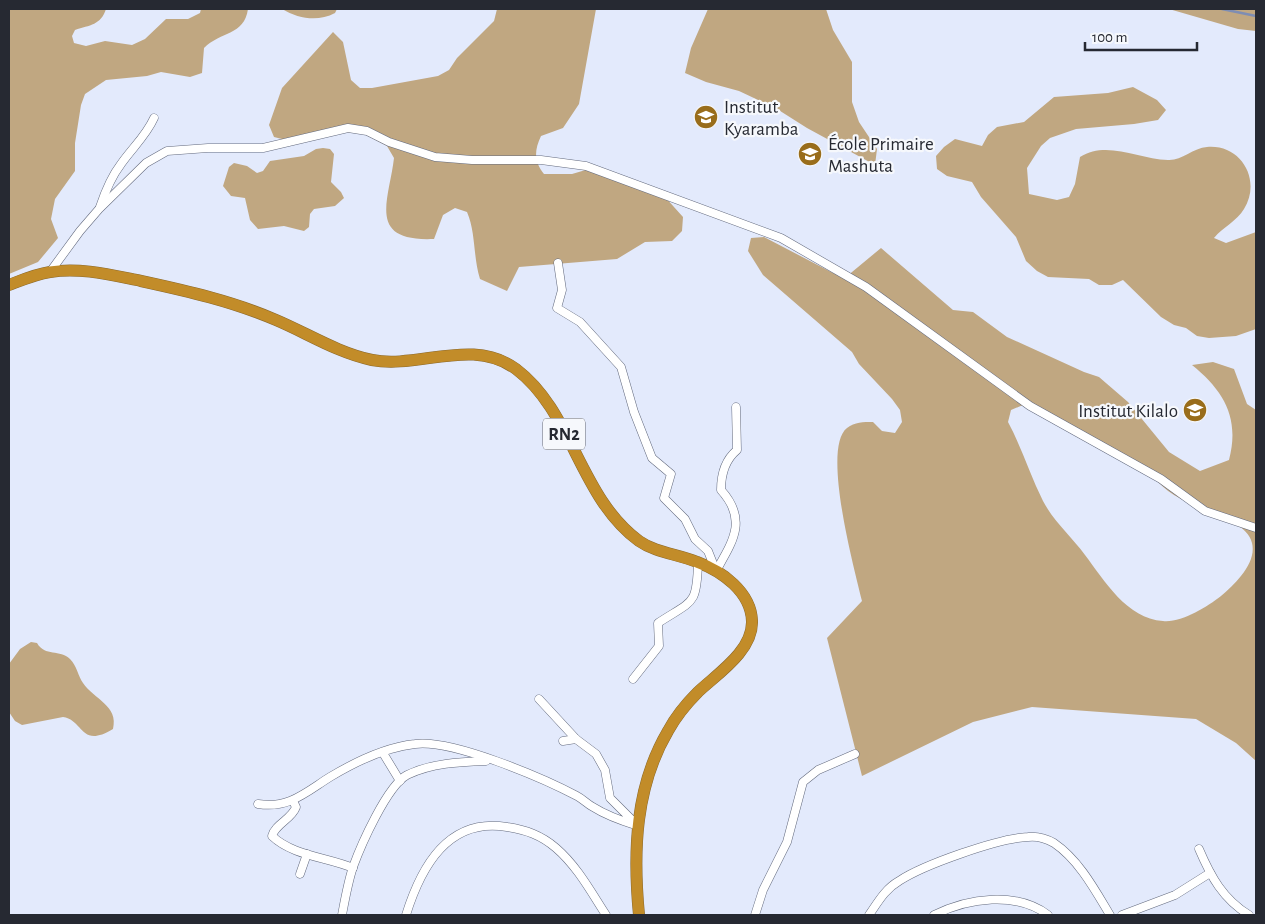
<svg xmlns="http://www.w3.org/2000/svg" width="1265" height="924" font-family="'Alegreya Sans',sans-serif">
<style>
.forest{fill:#c0a781;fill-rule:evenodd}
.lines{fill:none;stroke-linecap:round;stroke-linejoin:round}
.stream{stroke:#7e8db3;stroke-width:2.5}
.minor-casing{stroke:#636a7e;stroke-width:9}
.highway-casing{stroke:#8b692c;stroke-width:12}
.minor{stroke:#fff;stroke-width:8}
.highway{stroke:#c28c29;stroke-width:11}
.labels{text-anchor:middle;stroke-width:4.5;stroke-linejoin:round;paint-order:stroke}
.shield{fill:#f6f8fc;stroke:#64676f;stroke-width:1}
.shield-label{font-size:18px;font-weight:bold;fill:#262932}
.poi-label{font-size:19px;fill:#262932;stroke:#f6f8fc;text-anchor:start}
</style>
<rect width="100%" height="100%" fill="#e3eafc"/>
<!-- forest -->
<g class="forest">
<path d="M9,9H106C101,25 90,25 75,30L72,36L74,43L86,46L105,41L132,45L145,39L166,19H188L200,13L201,9H248C244,36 221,31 204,48L202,73L190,77L161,72L147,76L106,80L85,94L81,105L75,143V171L55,199L51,219L58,238L38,262L9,274Z"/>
<path d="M282,9H337L335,13C318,22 299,19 282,9Z"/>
<path d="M497,9H596L579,104L563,128L541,136C534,151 534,161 544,174H572L589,169L665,197L683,217L682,231L672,241L645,242L617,259L519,267L507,291L480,279C473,257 476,233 467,212L455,208L443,215L434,239C366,242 389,201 394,158L387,146L364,134L324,130L286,140L274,137L269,125L282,88L333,32L343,42L351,80L360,88H372L438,76L449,70L457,58L494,21Z"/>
<path d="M708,9H826L833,30L852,62V102L859,122L877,149L875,165L807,128L777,109L739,91L706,82L685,73L691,48Z"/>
<path d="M1169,9H1256V31L1238,29Z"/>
<path d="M1133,87L1157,100L1166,110L1158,120L1134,124L1076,129L1050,138L1041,146L1027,168L1029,194L1057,200L1069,197L1075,184L1080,157C1107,140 1138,159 1168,160C1181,161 1193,148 1207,147C1241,144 1262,180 1244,209C1237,221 1223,227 1214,238L1226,243L1256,232V329L1236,336L1209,338L1197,336L1186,328L1174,325L1161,317L1123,280L1112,285H1099L1089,279L1048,277L1037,271L1026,261L1016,237L981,197L972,182L947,176L937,169L936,156L944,147L955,139L982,146L988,135L997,127L1024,122L1054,97L1108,93Z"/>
<path d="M323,148L330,149L334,154L331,182L341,192L344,198L335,206L314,209L310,214L309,227L304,231L284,226L258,229L250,220L245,198L231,196L223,186L229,167L234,163L247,166L257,173L263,171L270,161L304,156L316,149Z"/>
<path d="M764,237L833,273L846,277L881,248L953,310L973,312L1007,337L1084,372L1099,377L1128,402L1169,452L1200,471L1229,460C1240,418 1224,391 1192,365L1213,362L1234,369L1247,404L1256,410V761L1236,743L1196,719L1032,707L973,722L862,776L827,638L862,601C855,571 821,448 847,428C855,422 863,422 873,422L882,431L895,433L902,422L900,410L892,399L859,364L852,352L763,275L748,251L751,238ZM1023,405C1055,417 1076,427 1105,444C1113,449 1123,453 1131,458C1147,468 1158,485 1174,495C1194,508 1247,519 1252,543C1257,563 1235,584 1221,596C1207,607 1181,623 1163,621C1127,619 1104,580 1085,555C1072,537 1054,522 1043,501C1030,475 1022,448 1008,422L1011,410Z"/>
<path d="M31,642L37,643C45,657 60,649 70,659C77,666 78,676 83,683C94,699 119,706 113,729C80,749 84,720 63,717L22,725L15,721L9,712V664L20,649Z"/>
</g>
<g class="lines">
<!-- stream -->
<path class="stream" d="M1222,9L1256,16"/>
<!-- minor casing -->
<g class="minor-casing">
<g id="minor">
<path d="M100,207C105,192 111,177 121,164C132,148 146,136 154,118"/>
<path d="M558,263L562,290L557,308L580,322L621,367L634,412L652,458L671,474L664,498L685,519L695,539L708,551L716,571"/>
<path d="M50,272L80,231L99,209L146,163L167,151L208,148H263L348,128L367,131L389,142L435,157L472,160H541L586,166L781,238L866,287L1030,406L1161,479L1205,511L1256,528"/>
<path d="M716,571C733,541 748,520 721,490C721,475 725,460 737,450L736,407"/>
<path d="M633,679L659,646L658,623C693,600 697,606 698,562"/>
<path d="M563,741L576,739"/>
<path d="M383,753L400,781"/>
<path d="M293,801L296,807C292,819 275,824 272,836C293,856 327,857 353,868"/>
<path d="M258,804C289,809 306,792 330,777C355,762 387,747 415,744C452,739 543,778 577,796C583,799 587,804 593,807C607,816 622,821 638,826L610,798L605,770L596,754L576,739L539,699"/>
<path d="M1199,849C1211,877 1223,899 1249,915"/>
<path d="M300,874L307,854"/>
<path d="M342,915C345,899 348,882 353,867C361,845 387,786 407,775C432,763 459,762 486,761"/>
<path d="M406,915C421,867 448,817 507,827C526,830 541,835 556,848C577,866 591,892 606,915"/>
<path d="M755,915L763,890L787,842L803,782L818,770L855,754"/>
<path d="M869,915C878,902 885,889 899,881C923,865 999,838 1028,837C1037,836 1047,839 1054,843C1079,860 1095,890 1110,915"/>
<path d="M934,915C968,898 1016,891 1048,915"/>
<path d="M1122,915L1175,895L1210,873"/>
</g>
</g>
<!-- highway casing -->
<g class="highway-casing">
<path id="highway" d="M9,285C22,280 36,274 50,272C80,267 111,275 141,281C187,291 232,301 276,320C307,333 338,353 372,360C419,369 472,337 516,369C573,412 579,497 639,541C656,553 678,554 697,562C722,571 751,592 752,621C753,651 717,674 698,692C687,703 675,718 668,731C635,787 633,852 639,915"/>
</g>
<!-- minor -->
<use href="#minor" class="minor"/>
<!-- highway -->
<use href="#highway" class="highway"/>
</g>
<!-- icons -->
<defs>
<g id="school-disc" transform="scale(1.25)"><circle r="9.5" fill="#996d1b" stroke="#f6f8fc"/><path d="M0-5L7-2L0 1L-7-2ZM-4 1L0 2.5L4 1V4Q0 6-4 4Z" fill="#fff"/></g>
</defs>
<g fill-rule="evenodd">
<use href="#school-disc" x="706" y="117"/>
<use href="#school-disc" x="810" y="154"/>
<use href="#school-disc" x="1195" y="410"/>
</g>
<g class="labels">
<!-- shield labels -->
<rect class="shield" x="543" y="418.5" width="42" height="31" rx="4"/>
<g class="shield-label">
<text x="564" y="440">RN2</text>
</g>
<!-- poi labels -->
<g class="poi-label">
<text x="724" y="113">Institut<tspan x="724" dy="22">Kyaramba</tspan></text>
<text x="828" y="150">École Primaire<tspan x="828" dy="22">Mashuta</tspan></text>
<text x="1178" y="417" text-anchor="end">Institut Kilalo</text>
</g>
</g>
<!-- border -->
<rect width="1265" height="924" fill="none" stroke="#262932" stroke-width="20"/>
<!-- scale -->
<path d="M1085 42v8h112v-8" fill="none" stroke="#262932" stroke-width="2.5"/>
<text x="1092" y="42" font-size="15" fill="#262932" stroke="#f6f8fc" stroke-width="4" paint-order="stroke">100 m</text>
</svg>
